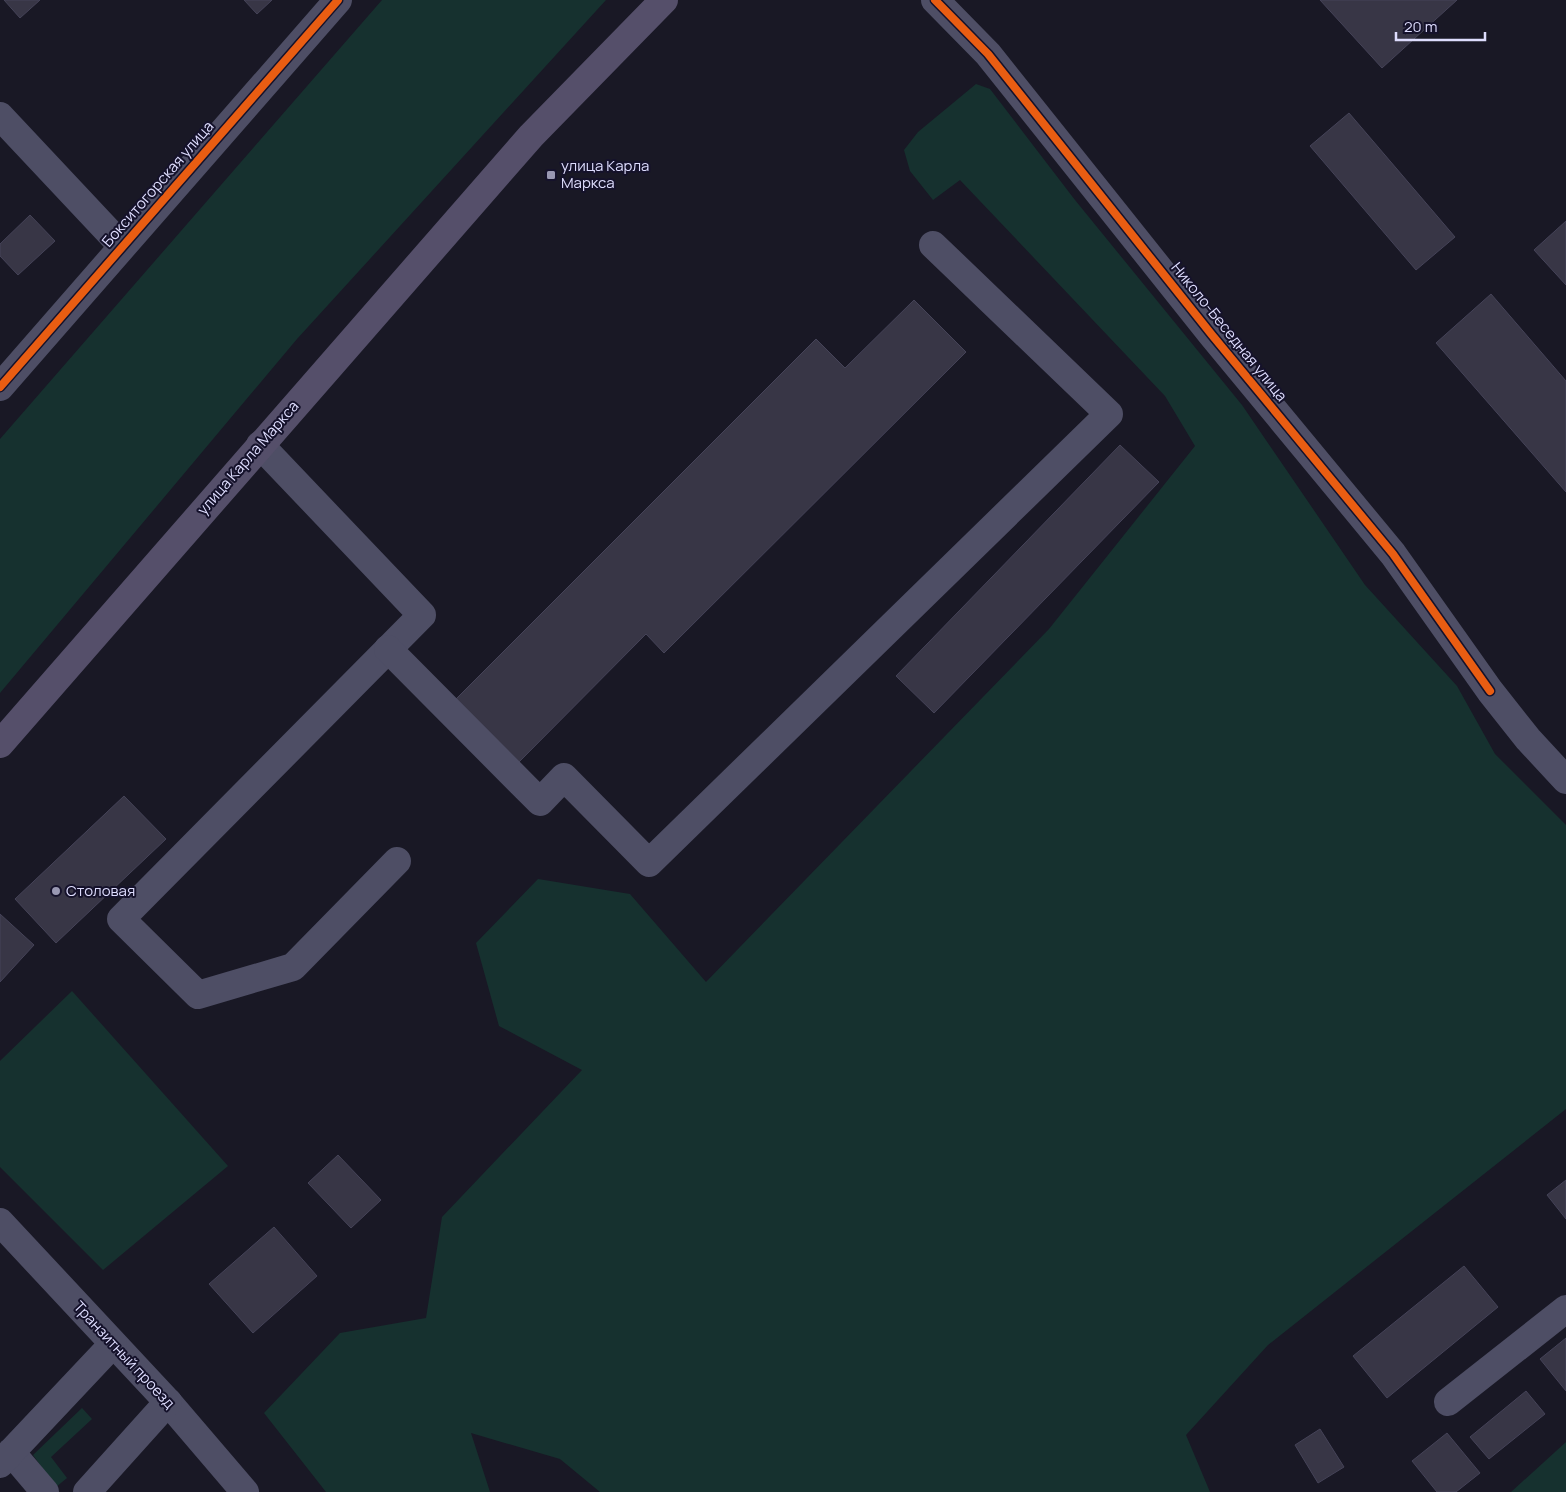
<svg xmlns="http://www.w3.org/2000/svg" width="1566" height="1492" font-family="Manrope,sans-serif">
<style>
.green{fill:#16312f}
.building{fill:#383646;stroke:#454358}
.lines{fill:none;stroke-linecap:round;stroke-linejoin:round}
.minor{stroke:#4e4e65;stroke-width:28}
.major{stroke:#554f6a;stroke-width:28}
.cycleway-casing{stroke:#15122b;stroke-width:11}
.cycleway{stroke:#e95d12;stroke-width:8}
.poi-dot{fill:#9998b2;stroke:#15122b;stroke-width:2}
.labels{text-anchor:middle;stroke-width:4;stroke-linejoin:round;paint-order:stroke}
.poi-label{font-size:15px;fill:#deddfe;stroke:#15122b;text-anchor:start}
.street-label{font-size:15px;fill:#deddfe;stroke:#15122b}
</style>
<rect width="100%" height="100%" fill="#191825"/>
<!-- green -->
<g class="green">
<path d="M382,0H606L297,339L0,693V439Z"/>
<path d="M976,84L990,89L1075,200L1242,405L1365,585L1457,686L1495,754L1566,825V1109L1268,1345L1186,1435L1210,1492H600L560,1459L471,1433L490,1492H326L264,1413L340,1333L426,1318L442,1217L582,1070L499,1026L476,943L538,879L630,894L706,982L1049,629L1195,446L1165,396L960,180L933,200L910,171L904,150L918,132Z"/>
<path d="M72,991L228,1166L103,1270L0,1167V1061Z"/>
<path d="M82,1408L92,1419L51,1457L67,1478L56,1487L33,1455Z"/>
<path d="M1566,1442V1492H1511Z"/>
</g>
<!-- building -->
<g class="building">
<path d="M4,0H40L20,18Z"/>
<path d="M244,0H272L257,14Z"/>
<path d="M1320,0H1457L1382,68Z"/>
<path d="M1349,113L1455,237L1416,270L1310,146Z"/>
<path d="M30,215L55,241L18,275L0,256V244Z"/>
<path d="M1566,221V285L1534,250Z"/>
<path d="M1491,294L1566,381V492L1436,343Z"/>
<path d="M914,300L966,352L664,653L646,634L517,764L454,701L816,339L845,368Z"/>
<path d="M1120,445L1159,482L934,713L896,676Z"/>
<path d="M124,796L166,839L56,943L15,899Z"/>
<path d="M0,914L34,945L0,982Z"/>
<path d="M338,1155L381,1200L351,1228L308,1183Z"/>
<path d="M1566,1180V1219L1547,1195Z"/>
<path d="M274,1227L317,1276L253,1333L209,1284Z"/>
<path d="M1464,1266L1498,1307L1387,1398L1353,1356Z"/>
<path d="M1566,1338V1391L1540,1359Z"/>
<path d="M1526,1391L1545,1414L1489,1459L1470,1437Z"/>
<path d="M1320,1429L1344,1467L1318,1483L1295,1445Z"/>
<path d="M1447,1433L1480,1473L1456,1492H1437L1412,1461Z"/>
</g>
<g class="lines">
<!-- minor -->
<g class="minor">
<path d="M935,0L988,54L1212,335L1393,554L1490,691L1528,739L1566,780"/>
<path d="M0,116L122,246"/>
<path d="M0,387L338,0"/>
<path d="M260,445L422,615L121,919L198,995L293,967L397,861"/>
<path d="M388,649L540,802L564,777L649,863L1109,414L933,245"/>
<path d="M0,1222L168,1402L245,1492"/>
<path d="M1448,1402L1566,1309"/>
<path d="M11,1452L45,1492"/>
<path d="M0,1464L113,1344"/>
<path d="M87,1492L168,1402"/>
</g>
<!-- major -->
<path class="major" d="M0,744L531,136L664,0"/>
<!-- cycleway casing -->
<g class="cycleway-casing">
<g id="cycleway">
<path d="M935,0L988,54L1212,335L1393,554L1490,691"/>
<path d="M0,387L338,0"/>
</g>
</g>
<!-- cycleway -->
<use href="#cycleway" class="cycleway"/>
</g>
<!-- markers -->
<g class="poi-dot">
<rect x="546" y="170" width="10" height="10" rx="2.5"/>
<circle cx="56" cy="891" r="5"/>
</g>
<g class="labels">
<!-- poi labels -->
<g class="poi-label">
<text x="561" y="171">улица Карла<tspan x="561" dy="17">Маркса</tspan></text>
<text x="66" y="896">Столовая</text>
</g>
<!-- street labels -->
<g class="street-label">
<text transform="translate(158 184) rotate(-49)" y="5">Бокситогорская улица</text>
<text transform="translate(1229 332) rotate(51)" y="5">Николо-Беседная улица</text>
<text transform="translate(248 458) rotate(-49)" y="5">улица Карла Маркса</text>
<text transform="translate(124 1355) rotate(47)" y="5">Транзитный проезд</text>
</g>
</g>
<!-- scale -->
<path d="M1396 32v8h89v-8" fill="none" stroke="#deddfe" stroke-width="2.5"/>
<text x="1404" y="32" font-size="15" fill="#deddfe" stroke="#15122b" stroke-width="4" paint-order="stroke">20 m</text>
</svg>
